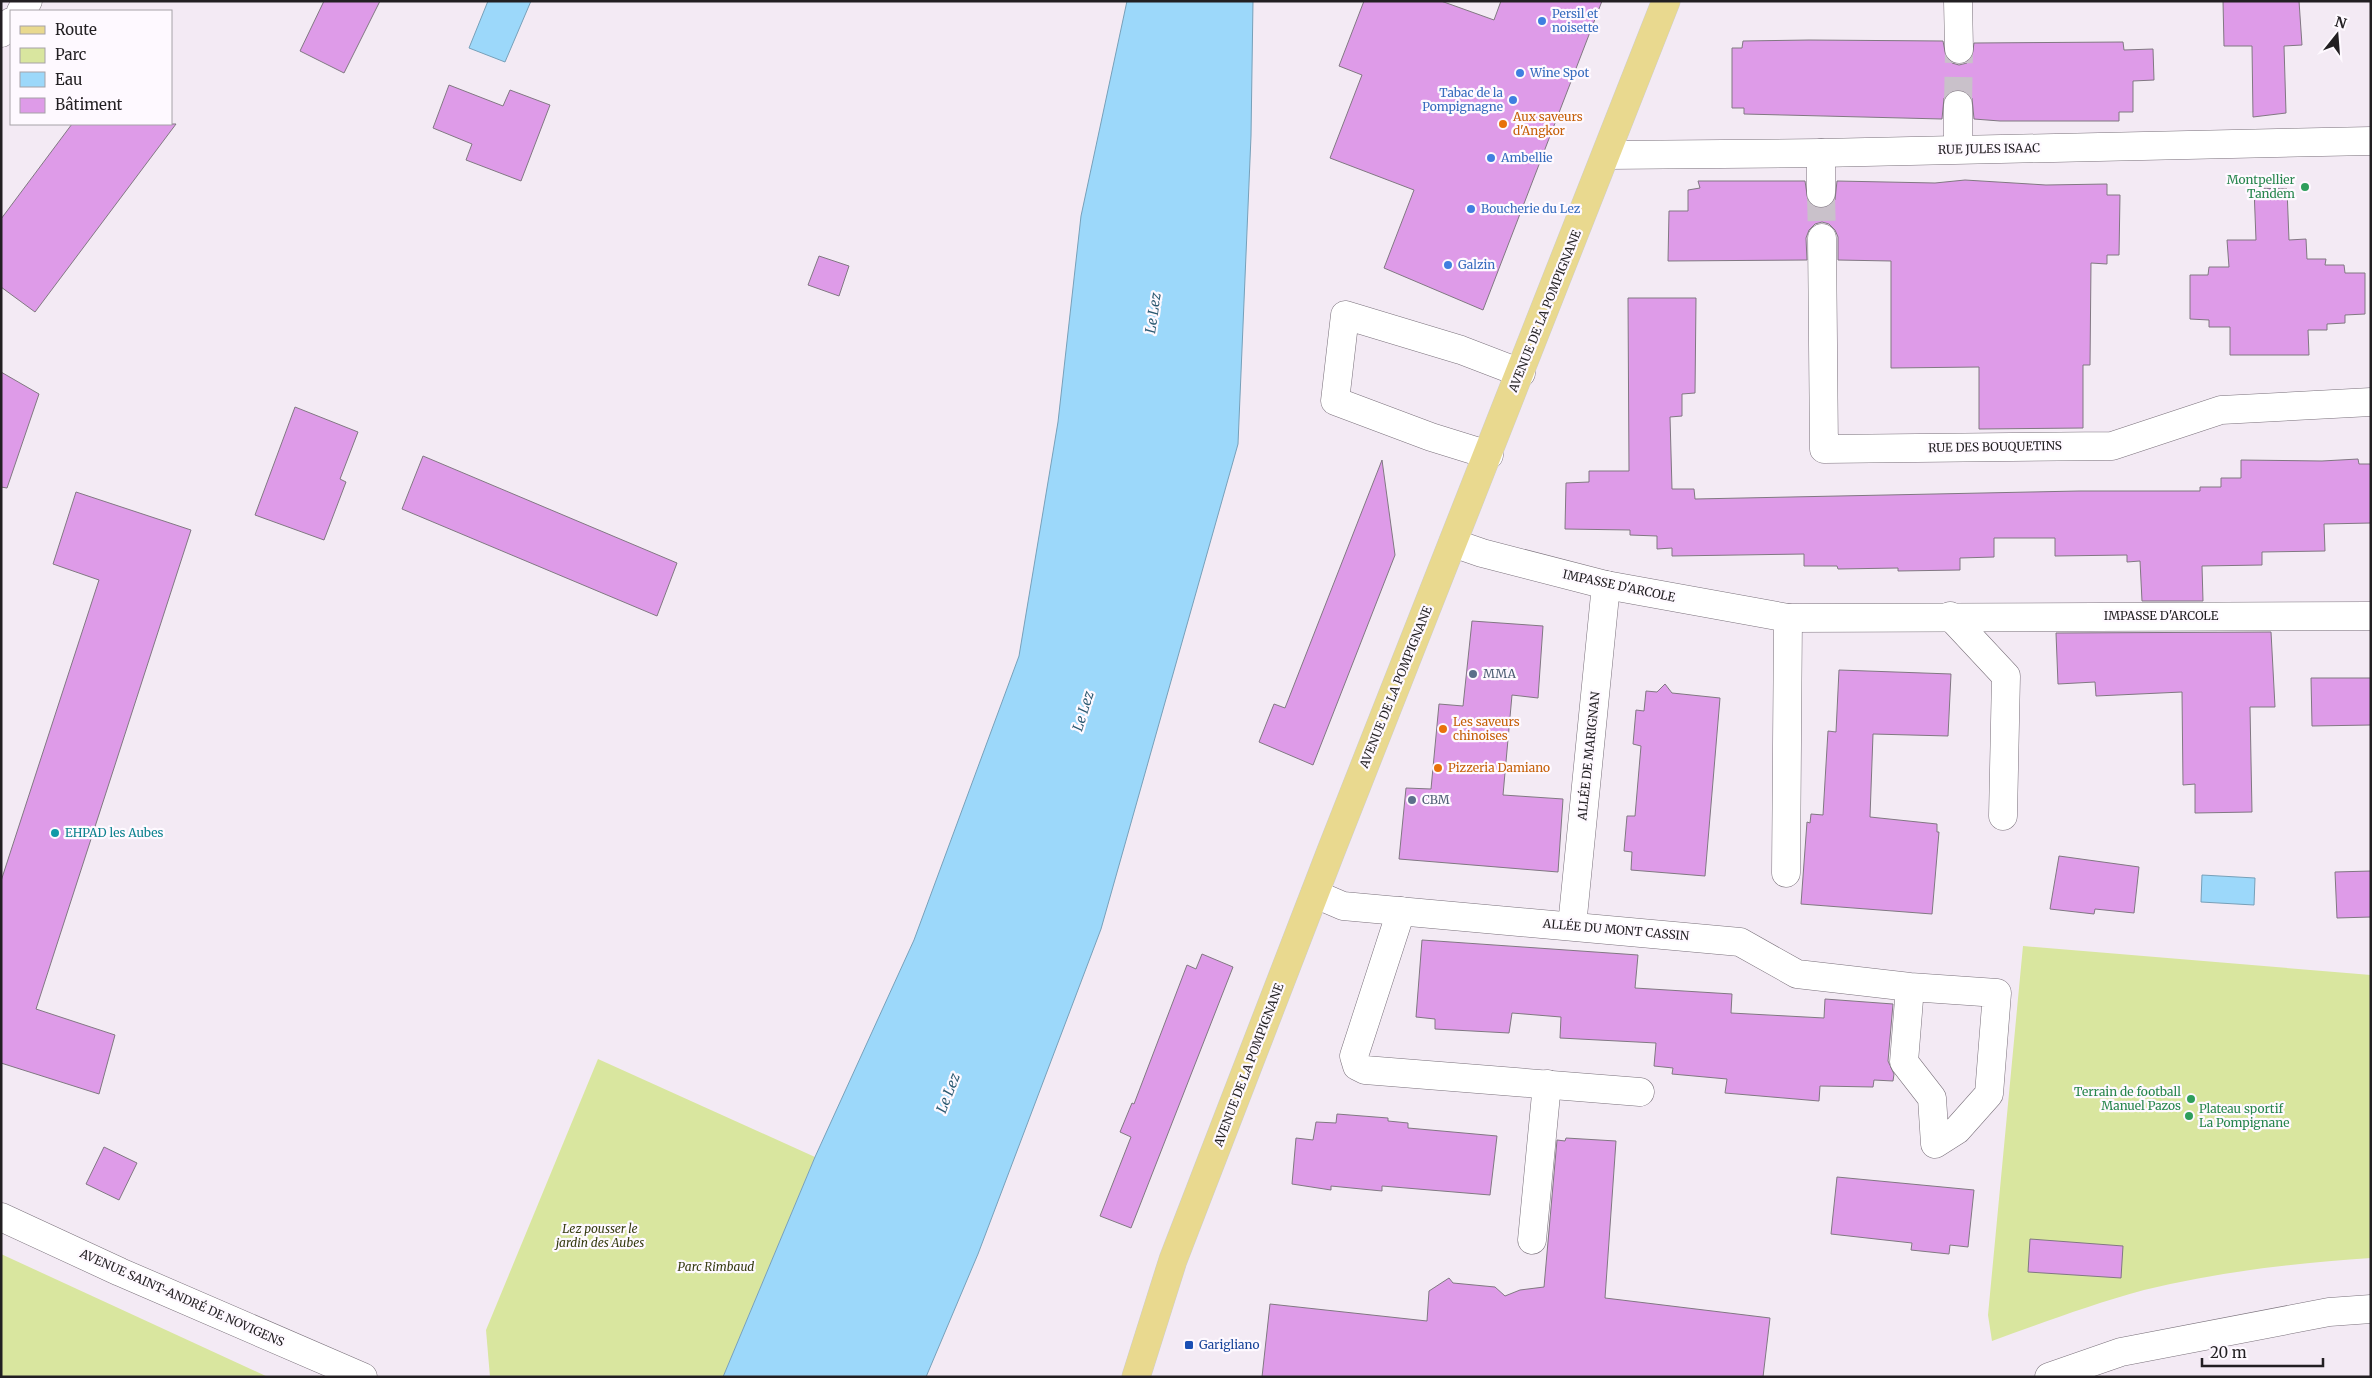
<svg xmlns="http://www.w3.org/2000/svg" width="2372" height="1378" font-family="Merriweather,serif">
<style>
.green{fill:#d9e69f}
.water{fill:#9cd8fa;stroke:#77a0b9}
.building{fill:#de9be8;stroke:#817882}
.lines{fill:none;stroke-linecap:round;stroke-linejoin:round}
.minor-tunnel{stroke:#c9c1ca;stroke-width:28;stroke-dasharray:28 14;stroke-linecap:butt}
.minor-casing{stroke:#7a717b;stroke-width:29}
.major-casing{stroke:#cecece;stroke-width:29}
.minor{stroke:#fff;stroke-width:28}
.major{stroke:#e9d98f;stroke-width:28}
.shop-dot{fill:#3f7fe0;stroke:#fef9ff;stroke-width:2}
.food-dot{fill:#e8710a;stroke:#fef9ff;stroke-width:2}
.leisure-dot{fill:#2e9e5b;stroke:#fef9ff;stroke-width:2}
.service-dot{fill:#5c6f8a;stroke:#fef9ff;stroke-width:2}
.culture-dot{fill:#0f9aa8;stroke:#fef9ff;stroke-width:2}
.transit-dot{fill:#1a4fb4;stroke:#fef9ff;stroke-width:2}
.labels{text-anchor:middle;stroke-width:4.5;stroke-linejoin:round;paint-order:stroke}
.shop-label{font-size:12px;fill:#366cbe;stroke:#fef9ff;text-anchor:start}
.food-label{font-size:12px;fill:#c56008;stroke:#fef9ff;text-anchor:start}
.street-label{font-size:12px;fill:#221f22;stroke:#fef9ff}
.leisure-label{font-size:12px;fill:#27864d;stroke:#fef9ff;text-anchor:end}
.service-label{font-size:12px;fill:#4e5e75;stroke:#fef9ff;text-anchor:start}
.culture-label{font-size:12px;fill:#0d838f;stroke:#fef9ff;text-anchor:start}
.park-label{font-size:12px;font-style:italic;fill:#353b10;stroke:#fef9ff}
.transit-label{font-size:12px;fill:#164399;stroke:#fef9ff;text-anchor:start}
.water-label{font-size:14px;font-style:italic;fill:#2b5971;stroke:#fef9ff}
</style>
<rect width="100%" height="100%" fill="#f3eaf4"/>
<!-- green -->
<g class="green">
<path d="M2023,946L2371,975V1258C2295,1263 2218,1272 2144,1290C2092,1304 2042,1323 1992,1341L1988,1315Z"/>
<path d="M598,1059L815,1157L723,1377H490L486,1330Z"/>
<path d="M1,1254L268,1377H1Z"/>
</g>
<!-- water -->
<g class="water">
<path d="M488,1H531L505,62L469,48Z"/>
<path d="M1127,1H1253L1251,136L1238,444L1101,929L978,1254L926,1377H723L815,1157L914,940L1019,656L1058,422L1081,216Z"/>
<path d="M2202,875L2255,878L2254,905L2201,902Z"/>
</g>
<!-- building -->
<g class="building">
<path d="M324,1H380L344,73L300,51Z"/>
<path d="M1364,1H1441L1494,20L1501,1H1602L1483,310L1384,268L1414,190L1330,158L1362,75L1339,66Z"/>
<path d="M2223,1H2299L2302,45L2284,46L2286,113L2253,117L2252,46H2224Z"/>
<path d="M1809,40L1943,41L1946,57L1952,63L1959,65L1967,63L1972,57L1974,43L2123,42L2124,50L2153,49L2154,80L2133,81V112H2119V121H2000L1974,119L1972,98L1966,92L1958,89L1951,91L1944,98L1942,119L1744,114V108H1732V48H1742L1743,41Z"/>
<path d="M449,85L503,106L510,90L550,105L521,181L466,160L472,144L433,128Z"/>
<path d="M72,124H176L35,312L1,287V219Z"/>
<path d="M1965,180L2046,185L2107,184V195H2120L2119,255H2107V264L2091,263L2090,365H2083V428L1979,429V367L1891,368V261L1838,260V237L1835,230L1829,224L1822,222L1815,224L1809,230L1806,238L1807,260L1668,261L1669,211H1688V190L1700,188L1698,181H1805L1808,201L1814,207L1821,209L1829,206L1835,200L1837,181L1935,183Z"/>
<path d="M2254,188L2287,189L2289,240L2306,239L2307,259H2326L2325,265H2344L2345,273H2365V314L2345,315V323L2327,324V330H2308L2309,355H2230V327H2209V320L2190,319V275H2208L2209,267H2229L2227,240H2256Z"/>
<path d="M819,256L849,266L839,296L808,285Z"/>
<path d="M1628,298H1696L1695,393L1682,394V416L1670,417L1672,489H1694L1695,499L2079,491H2200V487H2221V478H2241V460L2322,461L2358,459L2359,464H2371V523L2324,524L2325,551L2262,552V565L2202,566L2203,601H2142L2140,561L2127,562V555L2055,556V538H1994V557L1960,558V570L1898,571V568L1838,569L1837,566H1804V554L1672,556V548L1657,549V536L1630,535V530L1565,529L1566,483L1589,482V471H1629Z"/>
<path d="M1,372L39,394L7,488L1,487Z"/>
<path d="M295,407L358,432L340,479L346,482L324,540L255,515Z"/>
<path d="M423,456L677,563L657,616L402,509Z"/>
<path d="M1382,460L1395,555L1313,765L1259,742L1274,704L1285,708Z"/>
<path d="M76,492L191,530L36,1009L115,1035L99,1094L1,1063V881L99,580L53,564Z"/>
<path d="M1472,621L1543,626L1538,698L1512,695L1503,795L1563,799L1558,872L1399,859L1406,788L1431,789L1439,704L1463,706Z"/>
<path d="M2271,632L2275,707H2250L2252,812L2195,813V784L2183,785L2182,692L2096,696L2095,682L2058,684L2056,633Z"/>
<path d="M1839,670L1951,674L1948,736L1873,734L1870,817L1937,824V832H1939L1932,914L1801,904L1807,822L1810,823L1811,814L1823,815L1828,731L1836,732Z"/>
<path d="M2311,678H2371V725L2312,726Z"/>
<path d="M1665,684L1672,693L1720,698L1705,876L1631,870L1632,852L1624,851L1627,816H1635L1641,746L1633,744L1636,710L1644,711L1646,691L1657,692Z"/>
<path d="M2059,856L2139,867L2134,913L2095,909L2094,914L2050,909Z"/>
<path d="M2371,871V917L2337,918L2335,872Z"/>
<path d="M1422,940L1638,955L1635,988L1732,994L1731,1013L1824,1018L1825,999L1893,1004L1888,1061L1894,1074L1893,1081L1874,1080L1873,1087L1820,1086L1819,1101L1725,1093L1727,1079L1672,1074L1673,1068L1654,1066L1656,1043L1560,1038L1561,1017L1512,1013L1509,1033L1435,1029V1019L1416,1017Z"/>
<path d="M1202,954L1233,967L1131,1228L1100,1216L1131,1137L1120,1132L1132,1103L1134,1104L1187,965L1196,969Z"/>
<path d="M1337,1114L1388,1118V1121L1408,1123V1128L1497,1136L1490,1195L1382,1186V1191L1331,1186V1190L1292,1184L1296,1138L1313,1140L1316,1122L1336,1123Z"/>
<path d="M1566,1138L1616,1141L1605,1298L1770,1318L1763,1377H1262L1270,1304L1427,1321L1429,1291L1449,1278L1453,1283L1495,1287L1505,1296L1520,1290L1544,1287L1557,1140L1565,1141Z"/>
<path d="M104,1147L137,1163L119,1200L86,1184Z"/>
<path d="M1837,1177L1974,1190L1968,1247L1950,1245L1949,1254L1911,1250L1912,1243L1831,1234Z"/>
<path d="M2030,1239L2123,1246L2121,1278L2028,1272Z"/>
</g>
<g class="lines">
<!-- minor-tunnel -->
<g class="minor-tunnel">
<path d="M1958,105L1959,49"/>
<path d="M1821,193L1822,238"/>
</g>
<!-- minor casing -->
<g class="minor-casing">
<g id="minor">
<path d="M1958,1L1959,49"/>
<path d="M21,11L28,1"/>
<path d="M1,33L11,22"/>
<path d="M1958,149V105"/>
<path d="M1821,153V193"/>
<path d="M1607,155L1821,153L2371,141"/>
<path d="M1822,238L1824,449L2112,446L2221,410L2371,402"/>
<path d="M1489,455L1431,437L1335,401L1345,315L1461,350L1521,373"/>
<path d="M1453,543L1482,553L1606,585L1788,618L2371,616"/>
<path d="M1950,616L2006,676L2003,816"/>
<path d="M1786,873L1788,618"/>
<path d="M1315,894L1343,906L1740,942L1797,974L1910,987L1997,993L1989,1094L1957,1130L1935,1144L1932,1098L1904,1062L1910,987"/>
<path d="M1401,911L1354,1056L1357,1066L1365,1070L1640,1092"/>
<path d="M1572,926L1606,585"/>
<path d="M1,1217L120,1272L363,1377"/>
<path d="M1532,1240L1547,1084"/>
<path d="M2049,1377L2121,1352L2329,1312L2371,1309"/>
</g>
</g>
<!-- major casing -->
<g class="major-casing">
<path id="major" d="M1136,1377L1173,1260L1331,851L1666,1"/>
</g>
<!-- minor -->
<use href="#minor" class="minor"/>
<!-- major -->
<use href="#major" class="major"/>
</g>
<!-- markers -->
<g class="shop-dot">
<circle cx="1542" cy="21" r="5"/>
<circle cx="1520" cy="73" r="5"/>
<circle cx="1513" cy="100" r="5"/>
<circle cx="1491" cy="158" r="5"/>
<circle cx="1471" cy="209" r="5"/>
<circle cx="1448" cy="265" r="5"/>
</g>
<g class="food-dot">
<circle cx="1503" cy="124" r="5"/>
<circle cx="1443" cy="729" r="5"/>
<circle cx="1438" cy="768" r="5"/>
</g>
<g class="leisure-dot">
<circle cx="2305" cy="187" r="5"/>
<circle cx="2191" cy="1099" r="5"/>
<circle cx="2189" cy="1116" r="5"/>
</g>
<g class="service-dot">
<circle cx="1473" cy="674" r="5"/>
<circle cx="1412" cy="800" r="5"/>
</g>
<circle class="culture-dot" cx="55" cy="833" r="5"/>
<rect class="transit-dot" x="1184" y="1340" width="10" height="10" rx="2.5"/>
<g class="labels">
<!-- shop labels -->
<g class="shop-label">
<text x="1552" y="18">Persil et<tspan x="1552" dy="14">noisette</tspan></text>
<text x="1530" y="77">Wine Spot</text>
<text x="1503" y="97" text-anchor="end">Tabac de la<tspan x="1503" dy="14">Pompignagne</tspan></text>
<text x="1501" y="162">Ambellie</text>
<text x="1481" y="213">Boucherie du Lez</text>
<text x="1458" y="269">Galzin</text>
</g>
<!-- food labels -->
<g class="food-label">
<text x="1513" y="121">Aux saveurs<tspan x="1513" dy="14">d'Angkor</tspan></text>
<text x="1453" y="726">Les saveurs<tspan x="1453" dy="14">chinoises</tspan></text>
<text x="1448" y="772">Pizzeria Damiano</text>
</g>
<!-- street labels -->
<g class="street-label">
<text transform="translate(1989 149) rotate(-1)" y="4">RUE JULES ISAAC</text>
<text transform="translate(1545 311) rotate(-68)" y="4">AVENUE DE LA POMPIGNANE</text>
<text transform="translate(1995 447) rotate(-1)" y="4">RUE DES BOUQUETINS</text>
<text transform="translate(1619 586) rotate(12)" y="4">IMPASSE D'ARCOLE</text>
<text x="2161" y="620">IMPASSE D'ARCOLE</text>
<text transform="translate(1396 687) rotate(-68)" y="4">AVENUE DE LA POMPIGNANE</text>
<text transform="translate(1589 756) rotate(-84)" y="4">ALLÉE DE MARIGNAN</text>
<text transform="translate(1616 930) rotate(5)" y="4">ALLÉE DU MONT CASSIN</text>
<text transform="translate(1249 1065) rotate(-69)" y="4">AVENUE DE LA POMPIGNANE</text>
<text transform="translate(182 1298) rotate(24)" y="4">AVENUE SAINT-ANDRÉ DE NOVIGENS</text>
</g>
<!-- leisure labels -->
<g class="leisure-label">
<text x="2295" y="184">Montpellier<tspan x="2295" dy="14">Tandem</tspan></text>
<text x="2181" y="1096">Terrain de football<tspan x="2181" dy="14">Manuel Pazos</tspan></text>
<text x="2199" y="1113" text-anchor="start">Plateau sportif<tspan x="2199" dy="14">La Pompignane</tspan></text>
</g>
<!-- service labels -->
<g class="service-label">
<text x="1483" y="678">MMA</text>
<text x="1422" y="804">CBM</text>
</g>
<!-- culture labels -->
<g class="culture-label">
<text x="65" y="837">EHPAD les Aubes</text>
</g>
<!-- park labels -->
<g class="park-label">
<text x="600" y="1233">Lez pousser le<tspan x="600" dy="14">jardin des Aubes</tspan></text>
<text x="716" y="1271">Parc Rimbaud</text>
</g>
<!-- transit labels -->
<g class="transit-label">
<text x="1199" y="1349">Garigliano</text>
</g>
<!-- water labels -->
<g class="water-label">
<text transform="translate(1153 313) rotate(-82)" y="5">Le Lez</text>
<text transform="translate(1083 711) rotate(-73)" y="5">Le Lez</text>
<text transform="translate(948 1093) rotate(-69)" y="5">Le Lez</text>
</g>
</g>
<!-- border -->
<rect width="2372" height="1378" fill="none" stroke="#221f22" stroke-width="5"/>
<!-- legend -->
<rect x="10" y="10" width="162" height="115" fill="#fef9ff" stroke="#a6a2a7"/>
<rect x="20" y="26" width="25" height="8" fill="#e9d98f" stroke="#a6a2a7"/>
<text x="55" y="35" font-size="15" fill="#221f22">Route</text>
<rect x="20" y="48" width="25" height="15" fill="#d9e69f" stroke="#a6a2a7"/>
<text x="55" y="60" font-size="15" fill="#221f22">Parc</text>
<rect x="20" y="72" width="25" height="15" fill="#9cd8fa" stroke="#a6a2a7"/>
<text x="55" y="85" font-size="15" fill="#221f22">Eau</text>
<rect x="20" y="98" width="25" height="15" fill="#de9be8" stroke="#a6a2a7"/>
<text x="55" y="110" font-size="15" fill="#221f22">Bâtiment</text>
<!-- north arrow -->
<g transform="translate(2337 35) rotate(17)" stroke="#fef9ff" stroke-width="4" paint-order="stroke">
<path d="M0-4L9 19L0 12L-9 19Z" fill="#221f22"/>
<text y="-8" font-size="14" font-weight="bold" text-anchor="middle" fill="#221f22">N</text>
</g>
<!-- scale -->
<path d="M2202 1358v8h121v-8" fill="none" stroke="#221f22" stroke-width="2.5"/>
<text x="2210" y="1358" font-size="15" fill="#221f22" stroke="#fef9ff" stroke-width="4" paint-order="stroke">20 m</text>
</svg>
